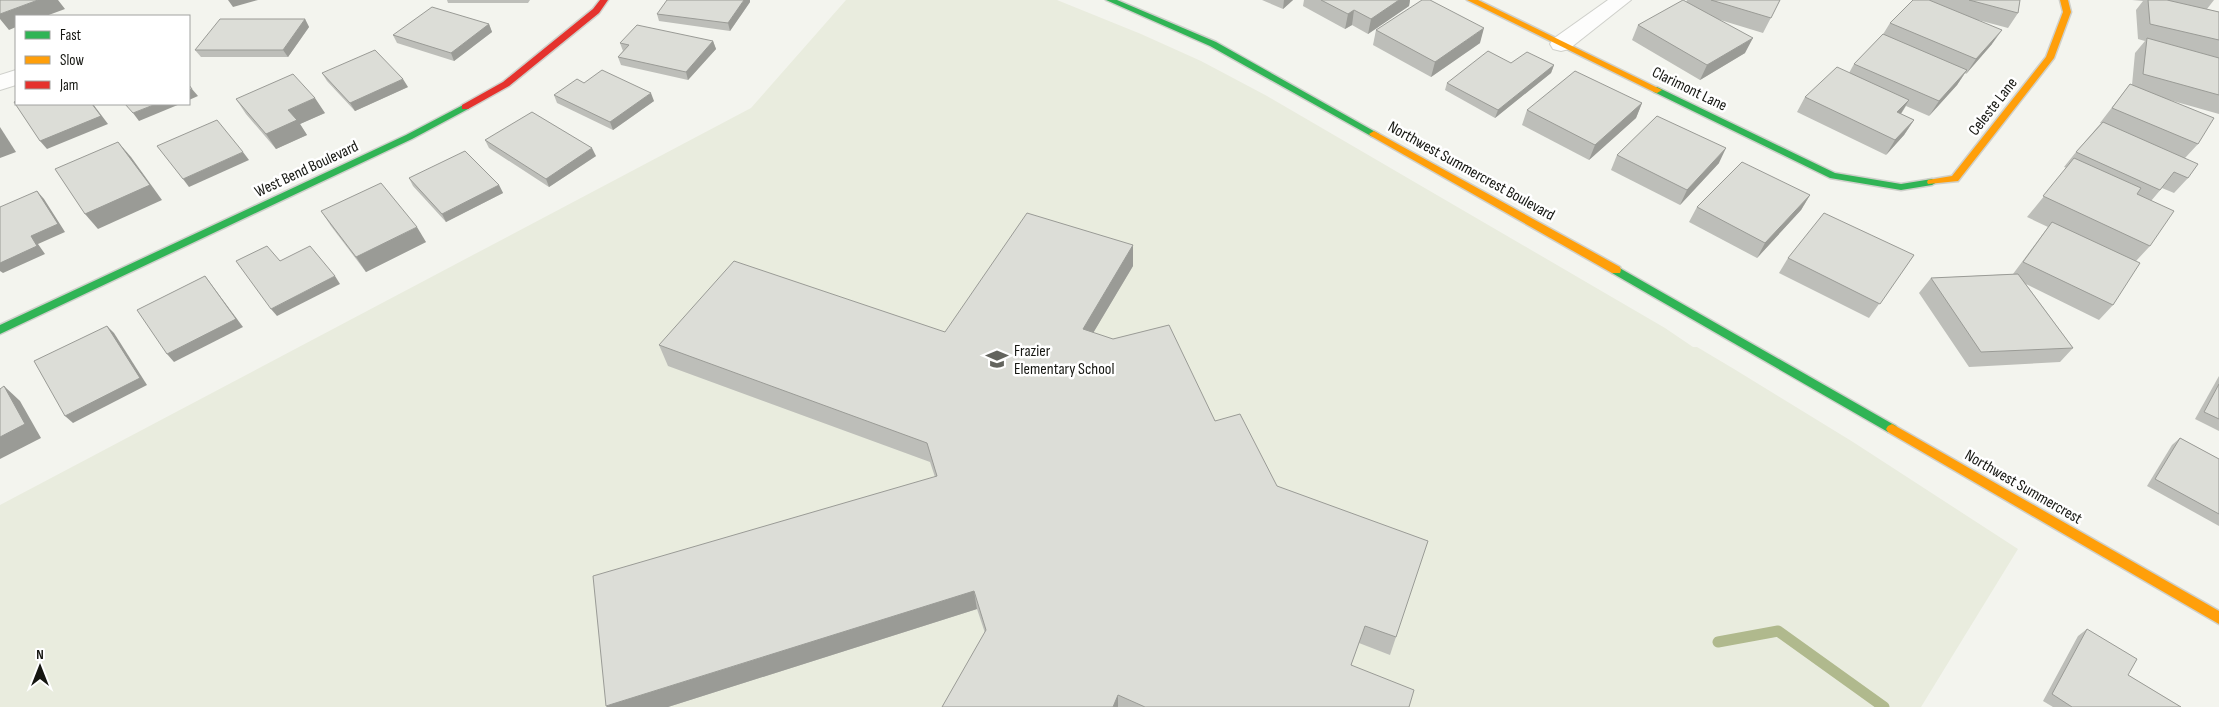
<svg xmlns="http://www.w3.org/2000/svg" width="2219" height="707" font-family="'Sofia Sans Condensed',sans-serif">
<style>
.built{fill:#e9ecde}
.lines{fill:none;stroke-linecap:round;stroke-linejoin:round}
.stream{stroke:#b0b98d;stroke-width:11}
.street-casing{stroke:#cfd0cb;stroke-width:2}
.fast-casing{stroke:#cfd0cb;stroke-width:3}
.slow-casing{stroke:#cfd0cb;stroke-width:3}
.jam-casing{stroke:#cfd0cb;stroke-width:3}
.street{fill:#fdfdfc;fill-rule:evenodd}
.fast{fill:#30b455;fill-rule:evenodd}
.slow{fill:#ff9f0a;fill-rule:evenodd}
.jam{fill:#e5322d;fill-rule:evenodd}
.wall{fill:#bdbeb9}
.shaded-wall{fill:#9a9b96}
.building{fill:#dcddd7;stroke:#9a9b96}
.labels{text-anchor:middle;stroke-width:5;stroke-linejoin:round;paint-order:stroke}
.street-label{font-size:16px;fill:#151611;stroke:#fff}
.poi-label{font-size:16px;fill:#151611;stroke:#fff;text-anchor:start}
</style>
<rect width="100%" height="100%" fill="#f3f4ee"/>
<!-- built -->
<path class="built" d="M846,0H1057L1141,34L1201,61L1267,96L1665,328L1693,347H1697L1734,369L1853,442L2018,549L1921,707H0V505L751,108Z"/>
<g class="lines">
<!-- stream -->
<path class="stream" d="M1718,642L1778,631L1884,707"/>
<!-- street casing -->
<g class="street-casing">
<g id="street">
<path d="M1608,0H1631L1569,49L1561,51L1553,49L1550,44L1553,39Z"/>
<path d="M16,70V85L0,90V75Z"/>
</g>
</g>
<!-- fast casing -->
<g class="fast-casing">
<g id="fast">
<path d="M1106,0H1117L1216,42L1379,134L1374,137L1371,136L1210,46Z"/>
<path d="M1657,87L1835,173L1901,184L1932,179L1937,182L1932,185L1901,190L1830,178L1654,92L1652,90Z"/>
<path d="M465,104L470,107L468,109L412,139L0,334V325L406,135Z"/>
<path d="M1616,266L1896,426L1898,429L1896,432H1888L1612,273L1611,270L1612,267Z"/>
</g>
</g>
<!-- slow casing -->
<g class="slow-casing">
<g id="slow">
<path d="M1467,0H1478L1662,90L1657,93L1654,92Z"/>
<path d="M2060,0H2068L2071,12L2054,58L1958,181L1928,184L1927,182L1928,180L1952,176L2046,57L2063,12Z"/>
<path d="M1374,131L1620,267L1621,270L1620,273H1612L1371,136L1369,134Z"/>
<path d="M1892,424L2219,611V624L1888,432L1886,429L1888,426Z"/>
</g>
</g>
<!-- jam casing -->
<g class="jam-casing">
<path id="jam" d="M600,0H608L599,13L509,86L468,109H462V105L503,82L593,9Z"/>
</g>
<!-- street -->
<use href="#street" class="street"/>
<!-- fast -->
<use href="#fast" class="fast"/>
<!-- slow -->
<use href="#slow" class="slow"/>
<!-- jam -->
<use href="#jam" class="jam"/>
</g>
<!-- wall -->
<g class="wall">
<path d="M447,0H530L528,3H448Z"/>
<path d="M1262,0H1293L1283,9Z"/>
<path d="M1304,0H1410L1409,6L1368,34L1352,25L1345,29L1303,6Z"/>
<path d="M1687,0H1780L1763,33L1717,19L1745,53L1700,80L1632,40L1638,25L1686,2Z"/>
<path d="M1913,0H2020L2018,13L2008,28L1978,20L1992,44L1966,74L1965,73L1957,85L1929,116L1906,106L1901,114L1914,120L1904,135L1886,155L1797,112L1805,97L1849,73L1854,64L1882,36L1890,23Z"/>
<path d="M2132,0H2214L2207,9L2219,12V114L2166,99L2198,144L2185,158L2188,178L2174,193L2162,188L2151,201L2150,246L2136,261L2113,305L2099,320L2026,284L2073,348L2060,362L1969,367L1919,293L1931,278L2013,274L2048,227L2027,217L2067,168L2064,167L2076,152L2101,123H2100L2130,84L2132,85L2135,53L2145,41L2138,39L2136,10L2143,1Z"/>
<path d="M750,2L730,31L659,21L657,14Z"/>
<path d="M305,19L309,27L288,57H201L195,50Z"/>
<path d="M489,24L492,32L454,61L397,43L393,35Z"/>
<path d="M1376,30L1480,43L1431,77L1373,45Z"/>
<path d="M713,41L716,49L688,80L621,65L618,57L623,51L620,43Z"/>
<path d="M1511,63L1554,65L1551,73L1495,118L1445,90L1447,83Z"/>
<path d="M322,73L408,87L355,111L327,81Z"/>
<path d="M584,83L654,101L613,130L557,103L554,95Z"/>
<path d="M236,99L325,113L300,124L307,135L276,149L246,114Z"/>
<path d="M1642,103L1636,118L1589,160L1522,125L1527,110Z"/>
<path d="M485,140L596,156L549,187L489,148Z"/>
<path d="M1617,155L1719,163L1680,205L1611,170Z"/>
<path d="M409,178L499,185L503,193L446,222L413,186Z"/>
<path d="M1810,195L1801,210L1757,258L1689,222L1697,207Z"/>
<path d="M321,211L426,242L366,272L331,226Z"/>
<path d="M1133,245V266L1093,333L1215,421L1277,486L1396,637L1390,655L1359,643L1351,665L1409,707H942L985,633L977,609L668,707H607L935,477L930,462L668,366L659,345L945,332Z"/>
<path d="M1914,255L1869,318L1779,273L1788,258Z"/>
<path d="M2219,376V431L2195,419Z"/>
<path d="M2180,438L2219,459V526L2147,486L2172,445Z"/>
<path d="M2087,629L2128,675L2181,707H2053L2043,701L2078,636Z"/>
</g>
<!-- shaded-wall -->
<g class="shaded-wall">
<path d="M38,0H58L65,9L46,16H16V27L9,30L0,19V14Z"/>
<path d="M228,0H258L233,7Z"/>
<path d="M744,0H750V2L730,31L728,23Z"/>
<path d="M1284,0H1293L1283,9Z"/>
<path d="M1399,0H1410L1409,6L1368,34L1371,19Z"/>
<path d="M1354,10L1352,25L1345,29L1348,14Z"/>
<path d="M305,19L309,27L288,57L283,50Z"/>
<path d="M489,24L492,32L454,61L451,53Z"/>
<path d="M1484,28L1480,43L1431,77L1435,62Z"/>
<path d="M2002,30L1992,44L1966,74L1976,59Z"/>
<path d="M1753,38L1745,53L1700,80L1707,65Z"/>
<path d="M713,41L716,49L688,80L686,72Z"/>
<path d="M1554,65L1551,73L1495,118L1498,110Z"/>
<path d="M1967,70L1957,85L1929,116L1939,101Z"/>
<path d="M403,79L408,87L355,111L350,103Z"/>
<path d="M192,89L198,96L189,100V90Z"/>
<path d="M651,93L654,101L613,130L610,122Z"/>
<path d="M315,98L325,113L300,124L307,135L276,149L266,134L288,110Z"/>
<path d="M1909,100L1900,115L1897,112Z"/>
<path d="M1642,103L1636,118L1589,160L1595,145Z"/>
<path d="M93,104L108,124L47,149L40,141Z"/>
<path d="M156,104H180L139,121L133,113Z"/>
<path d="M1914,120L1904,135L1886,155L1895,140Z"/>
<path d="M0,127L16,152L0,158Z"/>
<path d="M118,142L131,157L162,200L98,229L85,214Z"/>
<path d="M592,148L596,156L549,187L546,179Z"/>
<path d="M1726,148L1719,163L1680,205L1687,190Z"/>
<path d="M243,152L249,160L189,187L183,179Z"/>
<path d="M499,185L503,193L446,222L442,214Z"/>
<path d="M37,191L44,199L65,232L38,244L45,254L3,273L0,271V263L31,236Z"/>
<path d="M1810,195L1801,210L1757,258L1765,243Z"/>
<path d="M417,227L426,242L366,272L356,257Z"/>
<path d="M1133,245V266L1083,350V329Z"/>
<path d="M205,276L243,327L174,362L167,354Z"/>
<path d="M335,276L340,284L277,316L271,309Z"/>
<path d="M107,326L114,333L147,385L73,423L65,416Z"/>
<path d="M4,386L20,401L41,438L0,459V437Z"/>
<path d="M974,591L977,609L668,707H607L606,706Z"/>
<path d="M1118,695V707H1113Z"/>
</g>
<!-- building -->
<g class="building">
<path d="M0,0H38L0,14Z"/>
<path d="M667,0H744L728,23L657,14Z"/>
<path d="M1321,0H1399L1371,19L1354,10L1348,14Z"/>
<path d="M1422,0H1430L1484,28L1435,62L1376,30Z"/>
<path d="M1683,0L1753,38L1707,65L1638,25Z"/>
<path d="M1711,0H1780L1771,18Z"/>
<path d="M1913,0H1929L2002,30L1976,59L1890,23Z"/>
<path d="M1969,0H2020L2018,13Z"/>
<path d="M2148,0H2167L2219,12V40L2150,24Z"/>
<path d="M432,7L489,24L451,53L393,35Z"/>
<path d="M220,19H305L283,50H195Z"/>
<path d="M637,25L713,41L686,72L618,57L629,45L620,43Z"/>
<path d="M1883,34L1967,70L1939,101L1854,64Z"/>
<path d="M2147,38L2219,58V95L2143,74Z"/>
<path d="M375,50L403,79L350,103L322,73Z"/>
<path d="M1488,51L1511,63L1527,52L1554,65L1498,110L1447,83Z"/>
<path d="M1837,67L1909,100L1897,112L1914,120L1895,140L1805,97Z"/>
<path d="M602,70L651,93L610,122L554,95L577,79L584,83Z"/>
<path d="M1575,71L1642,103L1595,145L1527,110Z"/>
<path d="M293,74L315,98L288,110L297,120L266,134L236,99Z"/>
<path d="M2130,84L2214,118L2198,144L2112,108Z"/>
<path d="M189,85L192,89L189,90Z"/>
<path d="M16,101V104H92L101,116L40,141L14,102Z"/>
<path d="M125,104H156L133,113Z"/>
<path d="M532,112L592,148L546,179L485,140Z"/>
<path d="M1657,116L1726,148L1687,190L1617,155Z"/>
<path d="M217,120L243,152L183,179L157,146Z"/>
<path d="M2103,122L2198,164L2188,178L2174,172L2160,190L2076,152Z"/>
<path d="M118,142L150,185L85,214L55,169Z"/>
<path d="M465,151L499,185L442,214L409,178Z"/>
<path d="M2074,158L2141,188L2137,194L2174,211L2150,246L2043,196Z"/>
<path d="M1742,162L1810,195L1765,243L1697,207Z"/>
<path d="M381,183L417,227L356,257L321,211Z"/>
<path d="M37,191L58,224L31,236L37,246L0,263V207Z"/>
<path d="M1027,213L1133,245L1083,329L1113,339L1169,325L1215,421L1240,414L1277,486L1428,541L1396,637L1365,626L1351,665L1414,690L1409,707H1145L1118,695L1113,707H942L986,630L974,591L606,706L593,576L937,476L927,443L659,345L734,261L945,332Z"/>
<path d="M1824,213L1914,255L1880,304L1788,258Z"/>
<path d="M2052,222L2140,263L2113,305L2023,262Z"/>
<path d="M267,246L280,261L310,246L335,276L271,309L236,261Z"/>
<path d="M2018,274L2073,348L1981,352L1931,278Z"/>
<path d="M205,276L236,319L167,354L137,310Z"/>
<path d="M107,326L140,378L65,416L34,361Z"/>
<path d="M2219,384V419L2204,412Z"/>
<path d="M4,386L25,424L0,437V389Z"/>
<path d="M2180,438L2219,459V514L2155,479Z"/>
<path d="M2087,629L2137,659L2128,675L2181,707H2072L2052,694Z"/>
</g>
<!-- icons -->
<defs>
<g id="school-bare" transform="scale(1.725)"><path d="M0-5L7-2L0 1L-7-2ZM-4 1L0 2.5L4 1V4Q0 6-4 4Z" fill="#63645e" stroke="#fff" stroke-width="2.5" paint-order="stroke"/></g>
</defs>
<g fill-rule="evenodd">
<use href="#school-bare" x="997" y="359"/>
</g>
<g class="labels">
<!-- street labels -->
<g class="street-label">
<text transform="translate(1690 88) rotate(26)" y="6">Clarimont Lane</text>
<text transform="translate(1992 106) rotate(-52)" y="6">Celeste Lane</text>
<text transform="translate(306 168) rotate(-25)" y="6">West Bend Boulevard</text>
<text transform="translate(1472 170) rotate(29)" y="6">Northwest Summercrest Boulevard</text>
<text transform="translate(2024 486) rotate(30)" y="6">Northwest Summercrest</text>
</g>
<!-- poi labels -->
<g class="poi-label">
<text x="1014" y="356">Frazier<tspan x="1014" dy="18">Elementary School</tspan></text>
</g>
</g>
<!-- legend -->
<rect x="15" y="15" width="175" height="90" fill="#ffffff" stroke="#a1a2a0"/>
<rect x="25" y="31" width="25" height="8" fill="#30b455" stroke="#a1a2a0"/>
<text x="60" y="40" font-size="15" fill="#151611">Fast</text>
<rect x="25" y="56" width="25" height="8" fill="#ff9f0a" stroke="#a1a2a0"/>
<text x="60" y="65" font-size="15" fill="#151611">Slow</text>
<rect x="25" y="81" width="25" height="8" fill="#e5322d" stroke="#a1a2a0"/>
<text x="60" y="90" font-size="15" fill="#151611">Jam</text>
<!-- north arrow -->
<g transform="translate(40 667)" stroke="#ffffff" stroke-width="4" paint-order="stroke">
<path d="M0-4L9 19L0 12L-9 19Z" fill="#151611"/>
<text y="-8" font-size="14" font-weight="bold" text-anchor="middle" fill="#151611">N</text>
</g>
</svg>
